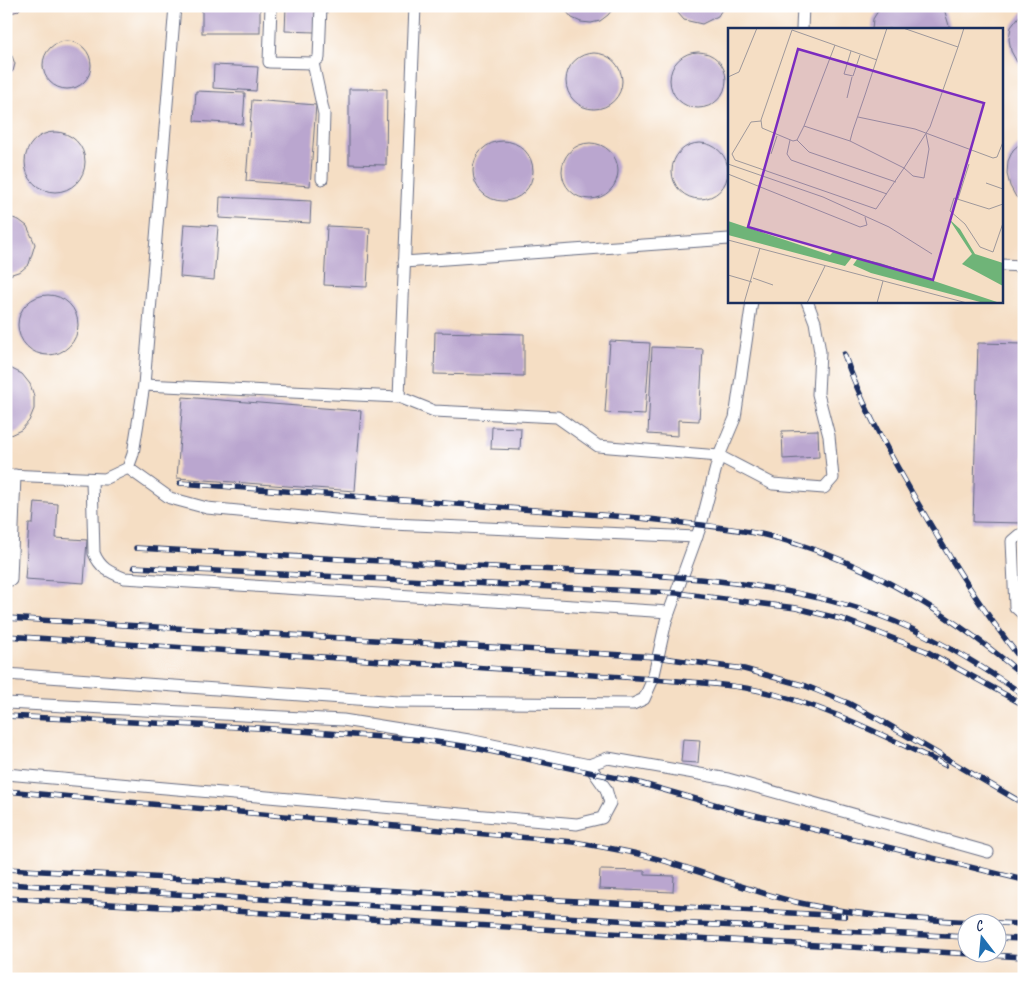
<svg xmlns="http://www.w3.org/2000/svg" width="1030" height="985" font-family="Caveat,sans-serif">
<style>
.building{fill:#baa6cf}
.lines{fill:none;stroke-linecap:round;stroke-linejoin:round}
.lane-casing{stroke:#676c82;stroke-width:13}
.lane{stroke:#fff;stroke-width:11}
.rail-casing{stroke:#1b2f5e;stroke-width:5.5}
.rail{stroke:#fff;stroke-width:4;stroke-dasharray:11;stroke-linecap:butt}
.inset-road{fill:none;stroke:#9e989b;stroke-width:1}
.view{fill:#7b2cbf;fill-opacity:0.15;stroke:#7b2cbf;stroke-width:2.5}
.inset-edge{fill:none;stroke:#1b2f5e;stroke-width:2.5}
</style>
<rect width="100%" height="100%" fill="#fff"/>
<filter id="ink" filterUnits="userSpaceOnUse"><feTurbulence type="fractalNoise" baseFrequency=".02" numOctaves="2"/><feDisplacementMap in="SourceGraphic" scale="10" xChannelSelector="R" yChannelSelector="G"/><feConvolveMatrix kernelMatrix="1 2 1 2 8 2 1 2 1" color-interpolation-filters="sRGB"/></filter>
<filter id="wash" filterUnits="userSpaceOnUse"><feTurbulence type="fractalNoise" baseFrequency=".0096" numOctaves="4" result="noise"/><feDisplacementMap in="SourceGraphic" scale="20" xChannelSelector="R" yChannelSelector="G"/><feGaussianBlur stdDeviation="1.12" result="paint"/><feColorMatrix in="noise" values="0 0 0 0 0 0 0 0 0 0 0 0 0 0 0 0 0 1.4 0 .05"/><feComposite in="paint" operator="in"/></filter>
<g filter="url(#wash)">
<rect width="100%" height="100%" fill="#f5dec4"/>
<g id="blocks">
<!-- building -->
<g class="building">
<path d="M6,6H22L18,11L11,13L6,12Z"/>
<rect x="202" y="6" width="58" height="27"/>
<path d="M286,6H316L315,32L285,31Z"/>
<path d="M562,6H615L608,15L600,21L591,23L581,22L572,18Z"/>
<path d="M672,6H724L718,16L702,24L684,20Z"/>
<path d="M881,6H941L945,12L950,29H872L873,19Z"/>
<path d="M1024,10V68L1017,62L1011,51L1009,39L1011,27Z"/>
<circle cx="67" cy="65" r="24"/>
<circle cx="698" cy="80" r="28"/>
<circle cx="594" cy="81" r="28"/>
<path d="M6,53L12,56L15,64L13,71L6,75Z"/>
<path d="M214,65L258,67L256,91L213,88Z"/>
<path d="M349,89H387L386,165L349,164Z"/>
<path d="M196,91L245,93L243,124L194,121Z"/>
<path d="M252,100L316,105L310,186L246,181Z"/>
<circle cx="55" cy="162" r="30"/>
<path d="M1024,140V202L1016,197L1010,186L1007,174L1008,161L1013,150Z"/>
<circle cx="503" cy="171" r="30"/>
<circle cx="590" cy="171" r="28"/>
<circle cx="700" cy="171" r="28"/>
<path d="M220,197L311,201L310,223L219,218Z"/>
<path d="M6,216L19,220L27,226L35,244L29,264L21,271L6,276Z"/>
<path d="M184,224L218,226L214,280L180,277Z"/>
<path d="M327,226L370,228L367,287L324,285Z"/>
<circle cx="48" cy="325" r="30"/>
<path d="M435,332L524,334V376L434,374Z"/>
<path d="M610,341L650,343L645,415L605,413Z"/>
<path d="M978,343L1024,344V523L973,522Z"/>
<path d="M652,347L703,349L699,421L678,420V436L648,434Z"/>
<path d="M6,366L22,374L30,384L34,396V409L29,421L21,430L6,437Z"/>
<path d="M183,397L361,411L355,491L177,478Z"/>
<path d="M492,427L521,428L520,450L491,449Z"/>
<path d="M818,430L819,457L783,459L782,431Z"/>
<path d="M35,502L58,504L56,538L87,540L84,583L25,579L29,524H33Z"/>
<path d="M683,739L700,740L698,763L681,762Z"/>
<path d="M600,870L645,871V875L674,876L673,892L599,889Z"/>
</g>
</g>
</g>
<g filter="url(#ink)">
<use href="#blocks" fill-opacity="0" stroke="#676c82" stroke-width="1"/>
<g class="lines">
<!-- lane casing -->
<g class="lane-casing">
<g id="lane">
<path d="M271,6L269,62L313,63L319,58L321,6"/>
<path d="M802,29L803,6"/>
<path d="M313,63L324,114L322,179"/>
<path d="M404,262L729,239"/>
<path d="M1001,265L1024,266"/>
<path d="M144,385L175,6"/>
<path d="M399,397L434,411L557,417L598,446L719,456L735,418L752,301"/>
<path d="M128,468L170,498L207,508L367,523L697,537"/>
<path d="M6,475L105,479L128,468L133,454L144,385L399,397L415,6"/>
<path d="M92,479L94,553C100,568 109,572 124,578L669,612"/>
<path d="M1024,534L1019,535L1012,541L1015,607L1024,615"/>
<path d="M11,580L15,475"/>
<path d="M6,674L398,702L633,704L644,699L653,679L666,621L701,525L719,456L773,484L824,488L833,478L829,436L818,394L820,352L815,322L807,301"/>
<path d="M6,703L343,720L469,740L589,765L608,758L728,779L988,852"/>
<path d="M6,774L577,824L602,818L610,803L606,789L589,765"/>
</g>
</g>
<!-- lane -->
<use href="#lane" class="lane"/>
<!-- rail casing -->
<g class="rail-casing">
<g id="rail">
<path d="M844,354C860,400 883,442 907,484C942,546 979,607 1024,663"/>
<path d="M180,483L640,518C681,523 724,526 765,535C862,558 948,612 1024,676"/>
<path d="M136,548C256,555 375,561 494,567C620,574 755,573 875,614C929,633 977,663 1024,695"/>
<path d="M134,567L677,593L796,608L845,620L926,651L1024,705"/>
<path d="M6,618L656,657L744,669L806,686L848,703L880,720L1019,801"/>
<path d="M6,636L653,679C685,682 719,683 751,689C819,702 882,735 945,765"/>
<path d="M6,716L259,728L422,740L470,747L636,782L738,811L1024,880"/>
<path d="M6,791L574,842C607,848 642,853 674,864C718,877 760,895 805,904C861,916 919,920 976,922"/>
<path d="M6,869L845,916"/>
<path d="M6,884L632,921L968,937"/>
<path d="M6,898L1024,957"/>
<path d="M998,923L1024,924"/>
<path d="M998,938L1024,939"/>
</g>
</g>
<!-- rail -->
<use href="#rail" class="rail"/>
</g>
</g>
<!-- overview -->
<g transform="translate(728 28)">
<rect width="275" height="275" fill="#f5dec4"/>
<path d="M221,191L232,201L247,226L275,235V258L234,236L244,226ZM0,193L102,227L106,223L125,228L117,238L0,207ZM130,230L152,235L272,275H256L143,245L125,237Z" fill="#6fb478"/>
<path class="inset-road" d="M175,0L230,19L236,0M123,23L116,46L125,48L132,27M149,32L64,2L33,92L34,100L65,113L69,112L76,98L122,113L125,102L137,67L159,0M0,49L11,44L29,0M119,70L124,49M130,89L187,101L265,130L269,129L275,114M33,93L23,94L4,126L7,132L148,181L176,140L185,148L196,150L201,121L198,106M76,98L107,17M62,112L59,126L63,132L159,166M69,112L81,124L168,154M122,113L176,140L202,99L230,19M43,126L49,108M0,136L95,169L161,199L204,226M0,146L132,199L139,197L137,189M258,155L275,161M230,171L241,136M275,176L261,181L226,170L222,183L237,196L252,219L265,224L275,195M0,212L239,275M0,247L24,254M25,250L45,257M16,275L32,220M79,275L97,238M149,275L155,253"/>
<path class="view" d="M70,21L256,75L205,252L20,199Z"/>
<rect width="275" height="275" class="inset-edge"/>
</g>
<!-- margin -->
<rect width="1030" height="985" fill="none" stroke="#fff" stroke-width="25"/>
<!-- north arrow -->
<g transform="translate(982 938) rotate(344)"><circle r="24" fill="#ffffff" stroke="#a4acbf"/>
<path d="M0-4L9 19L0 12L-9 19Z" fill="#1f6fb2"/>
<text y="-8" font-size="14" font-weight="bold" text-anchor="middle" fill="#1b2f5e">С</text>
</g>
</svg>
